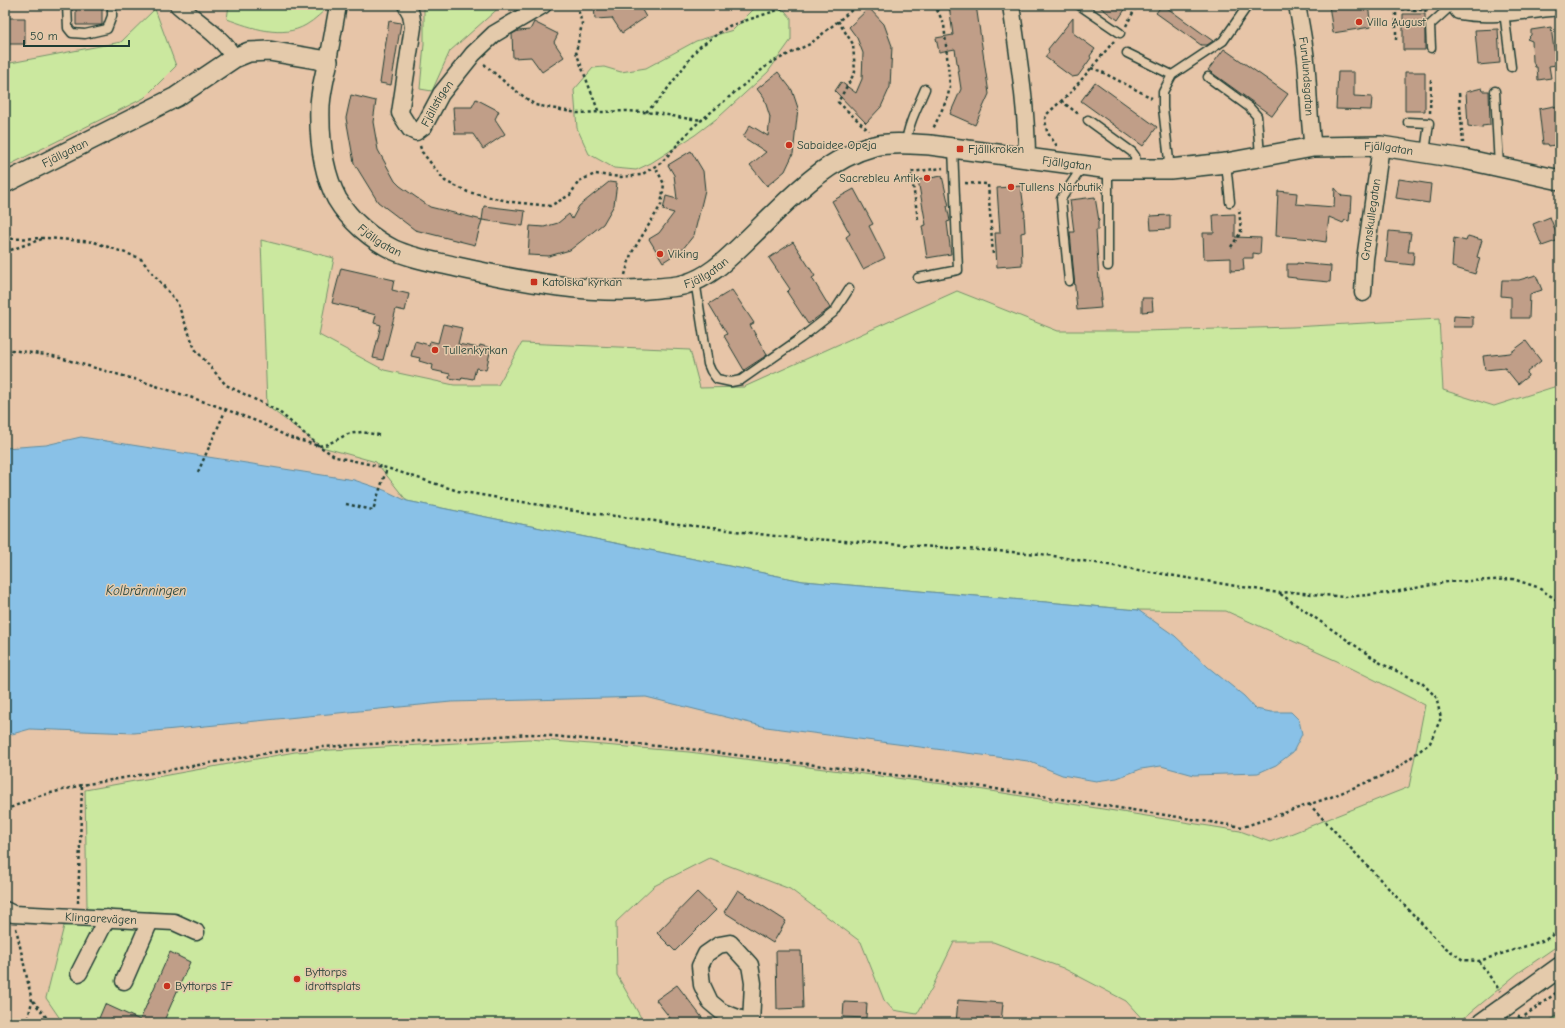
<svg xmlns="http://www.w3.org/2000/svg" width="1565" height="1028" font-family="'Comic Neue',sans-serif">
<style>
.green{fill:#cbe89f;stroke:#75926a}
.water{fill:#89c1e7;stroke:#5f8c9f}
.building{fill:#c09e88;stroke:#1f3d34}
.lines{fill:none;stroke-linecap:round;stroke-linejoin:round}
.service-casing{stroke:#1f3d34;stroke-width:11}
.minor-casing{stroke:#1f3d34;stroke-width:19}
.tertiary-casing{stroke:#1f3d34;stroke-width:22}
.path{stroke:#1f3d34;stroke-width:2.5;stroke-dasharray:3 3;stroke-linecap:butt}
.service{stroke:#e4caab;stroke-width:8}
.minor{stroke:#e4caab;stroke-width:16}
.tertiary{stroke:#e4caab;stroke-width:19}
.poi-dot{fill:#c8321e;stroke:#e4caab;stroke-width:1.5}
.labels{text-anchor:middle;stroke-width:3;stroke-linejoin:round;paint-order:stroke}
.poi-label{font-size:12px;fill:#1f3d34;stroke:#e4caab;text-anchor:start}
.street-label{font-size:12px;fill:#1f3d34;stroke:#e4caab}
.water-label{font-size:13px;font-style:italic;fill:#24443d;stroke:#e4caab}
</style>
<rect width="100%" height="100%" fill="#e7c5a8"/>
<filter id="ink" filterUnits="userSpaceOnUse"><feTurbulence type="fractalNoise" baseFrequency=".025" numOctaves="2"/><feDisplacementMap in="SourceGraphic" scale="8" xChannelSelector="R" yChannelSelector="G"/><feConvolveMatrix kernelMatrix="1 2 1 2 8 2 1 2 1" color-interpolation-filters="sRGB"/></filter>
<g filter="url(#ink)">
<!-- green -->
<path class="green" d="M 229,5 L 331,5 C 323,11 315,20 306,25 C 282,39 252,28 227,19 Z
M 422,5 L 502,5 L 450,51 L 432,91 L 420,89 L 424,44 L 424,8 Z
M 758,5 L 780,5 L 791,18 L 791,40 L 768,72 L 720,116 L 695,135 L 651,163 L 636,170 L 614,168 L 589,154 L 577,128 L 574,90 L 593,68 L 604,67 L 621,72 L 646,68 L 696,41 L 733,30 Z
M 155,9 L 176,66 L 144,98 L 5,167 L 5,64 L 121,42 Z
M 261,240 L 334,258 L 319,335 L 384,370 L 454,385 L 498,385 L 522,343 L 690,350 L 700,388 L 744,387 L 957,291 L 1058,331 L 1144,331 L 1293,327 L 1439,319 L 1443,390 L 1494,406 L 1560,385 L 1560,944 L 1518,973 L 1458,1023 L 1146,1023 L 1126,1001 L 1063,968 L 993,942 L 954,942 L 932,988 L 917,1014 L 893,1010 L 884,1000 L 861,942 L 790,889 L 709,858 L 654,886 L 616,922 L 617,975 L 644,1023 L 63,1023 L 46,998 L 64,926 L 79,925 L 87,906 L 85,790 L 295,752 L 529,739 L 689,752 L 959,786 L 1240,831 L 1270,842 L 1409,787 L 1425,705 L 1337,661 L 1226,611 L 1138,610 L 803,581 L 407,501 L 376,462 L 322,447 L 267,406 Z
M 1560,1013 L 1560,1023 L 1547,1023 Z"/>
<!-- water -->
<path class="water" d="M 81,437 L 354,480 L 384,490 L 407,501 L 803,581 L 1138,610 L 1175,636 L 1208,667 L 1244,696 L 1256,709 L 1271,712 L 1291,712 L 1299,720 L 1302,734 L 1293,752 L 1276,765 L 1258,773 L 1194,775 L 1161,766 L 1141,769 L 1117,778 L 1096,781 L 1062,775 L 1028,761 L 766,727 L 646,697 L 451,702 L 134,733 L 30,729 L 5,736 L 5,448 L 46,445 Z"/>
<!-- building -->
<path class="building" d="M 76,5 L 102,5 L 102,25 L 76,25 Z
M 594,5 L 639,5 L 646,17 L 622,33 L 612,18 L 595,19 Z
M 949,5 L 976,5 L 989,94 L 975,125 L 950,114 L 961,89 L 955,49 L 939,52 L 936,38 L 953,35 Z
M 1097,5 L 1128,5 L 1118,20 Z
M 1162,5 L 1163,5 L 1213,41 L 1207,45 L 1201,45 L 1156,13 Z
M 1329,5 L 1368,5 L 1371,27 L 1333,33 Z
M 869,8 L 884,24 L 892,46 L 890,87 L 881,107 L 866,123 L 835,91 L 841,82 L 856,93 L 862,79 L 863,53 L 857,38 L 849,27 Z
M 1403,14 L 1425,14 L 1425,50 L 1403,50 Z
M 5,18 L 25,18 L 25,44 L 5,44 Z
M 1073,18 L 1073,33 L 1095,49 L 1090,56 L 1091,58 L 1078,76 L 1072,77 L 1045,57 L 1049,52 L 1048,49 Z
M 389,21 L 401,23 L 391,85 L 380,83 Z
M 534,22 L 558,34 L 554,42 L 564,57 L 542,72 L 531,57 L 513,58 L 512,34 L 518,31 L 530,30 Z
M 1551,27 L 1556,65 L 1549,66 L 1551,78 L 1538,80 L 1537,67 L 1535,67 L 1533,61 L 1532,41 L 1527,39 L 1531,35 L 1531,30 Z
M 1498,29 L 1500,63 L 1478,65 L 1475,30 Z
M 1224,49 L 1288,94 L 1272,116 L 1208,70 Z
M 778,72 L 792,90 L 798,108 L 793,154 L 785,171 L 767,186 L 750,165 L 766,152 L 743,137 L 750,125 L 768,136 L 770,117 L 764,98 L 757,89 Z
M 1338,72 L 1354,72 L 1354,96 L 1372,97 L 1371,110 L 1336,109 Z
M 1405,72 L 1425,72 L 1425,111 L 1405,111 Z
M 1095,82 L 1157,127 L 1143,146 L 1081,101 Z
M 1482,88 L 1483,91 L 1489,91 L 1490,125 L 1482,126 L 1482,128 L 1468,126 L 1466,92 Z
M 351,95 L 376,101 L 373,122 L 378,150 L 395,181 L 400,186 L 430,207 L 482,220 L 484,206 L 525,211 L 523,226 L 482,220 L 475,245 L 415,230 L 378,202 L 354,163 L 346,118 Z
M 476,99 L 499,111 L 495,119 L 505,134 L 483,149 L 473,134 L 455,134 L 453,107 L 472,107 Z
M 1554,106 L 1555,107 L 1560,107 L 1560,144 L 1549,146 L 1548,144 L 1543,144 L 1539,109 Z
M 691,151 L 703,171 L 705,190 L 694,235 L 682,250 L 663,262 L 649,239 L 659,233 L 674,213 L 663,210 L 666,196 L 677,199 L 674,175 L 668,165 Z
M 942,176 L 949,206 L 947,206 L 950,221 L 947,222 L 951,254 L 927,258 L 922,226 L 926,225 L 918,180 Z
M 1399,179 L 1431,184 L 1429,203 L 1396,198 Z
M 609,182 L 617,183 L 614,205 L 603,224 L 570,250 L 549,256 L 528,255 L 530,226 L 544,227 L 558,223 L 569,214 L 572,219 L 579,206 Z
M 1021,186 L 1025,216 L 1024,216 L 1025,232 L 1021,233 L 1022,265 L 997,267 L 995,233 L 1000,233 L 997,188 Z
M 1335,188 L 1342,196 L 1352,197 L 1351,213 L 1350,212 L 1349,221 L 1345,220 L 1343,223 L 1329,217 L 1326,242 L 1313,240 L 1313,239 L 1276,236 L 1278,191 L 1297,193 L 1296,204 L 1334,207 Z
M 854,189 L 873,224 L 869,226 L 885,258 L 863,269 L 846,237 L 850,234 L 832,201 Z
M 1095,197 L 1099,221 L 1098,222 L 1098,230 L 1096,230 L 1099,282 L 1100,282 L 1102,299 L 1100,299 L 1101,308 L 1077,310 L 1070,232 L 1074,232 L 1070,200 Z
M 1235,214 L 1235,237 L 1261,238 L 1260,254 L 1253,253 L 1253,258 L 1243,258 L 1244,270 L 1231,271 L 1231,258 L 1204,259 L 1203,233 L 1214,233 L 1213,215 Z
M 1170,215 L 1170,229 L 1151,230 L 1150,216 Z
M 1550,217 L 1559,240 L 1542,246 L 1533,224 Z
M 1389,231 L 1411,233 L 1408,252 L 1414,252 L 1413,265 L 1386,262 Z
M 1468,236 L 1482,240 L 1477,257 L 1480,258 L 1475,274 L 1452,267 L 1454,238 L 1466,241 Z
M 793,242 L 815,276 L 812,278 L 830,308 L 808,324 L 787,292 L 790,289 L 769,258 Z
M 1297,263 L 1331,266 L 1330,282 L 1296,279 L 1296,278 L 1287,277 L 1287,264 L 1297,264 Z
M 341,268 L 394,280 L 392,290 L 409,294 L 405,311 L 396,309 L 383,360 L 373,358 L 381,325 L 374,323 L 376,315 L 357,310 L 358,309 L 332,303 Z
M 1536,275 L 1542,290 L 1530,294 L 1529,318 L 1511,318 L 1511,297 L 1501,296 L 1502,280 L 1519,280 Z
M 732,290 L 754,323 L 750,325 L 767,355 L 744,370 L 724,336 L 727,334 L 709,304 Z
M 1142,298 L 1152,298 L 1153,311 L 1142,312 Z
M 1454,316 L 1473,317 L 1473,327 L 1453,327 Z
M 443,324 L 462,328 L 458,344 L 479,348 L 480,345 L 491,348 L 486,370 L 476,368 L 473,379 L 462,377 L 461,380 L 449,378 L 450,374 L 432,370 L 433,365 L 419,361 L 420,358 L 411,356 L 415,341 L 429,345 L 430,341 L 438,343 Z
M 1526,341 L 1541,361 L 1527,372 L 1528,376 L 1518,384 L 1505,368 L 1485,370 L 1483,356 L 1510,353 Z
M 738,890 L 786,921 L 773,943 L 724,912 Z
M 697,892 L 716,910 L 675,951 L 657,933 Z
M 776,951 L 801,951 L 803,1008 L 777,1009 Z
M 170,952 L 190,962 L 163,1023 L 97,1023 L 105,1004 L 140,1020 Z
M 677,985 L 697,1011 L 706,1023 L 674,1023 L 656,1000 Z
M 958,1000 L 1003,1003 L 1001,1023 L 956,1023 Z
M 844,1002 L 867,1003 L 866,1018 L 843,1017 Z"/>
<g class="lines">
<!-- service casing -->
<g class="service-casing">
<path id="service" d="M 67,5 L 68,28 L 72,33 L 85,34 L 107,29 L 112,16 L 112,5
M 1079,5 L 1120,33
M 1504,12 L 1511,67
M 1431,48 L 1430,25 L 1452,5
M 1127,53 L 1172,75
M 1208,77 L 1249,107 L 1257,116 L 1260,156
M 1495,91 L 1499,167
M 1088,120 L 1132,152 L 1135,156 L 1136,169
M 1408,122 L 1429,123 L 1425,153
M 906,143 C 908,124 918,106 925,89
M 1226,163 L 1230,202
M 1170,169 L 1163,108 L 1163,92 L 1172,75 L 1223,41 L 1248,5
M 1108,266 L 1108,169
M 918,278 L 958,270 L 953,148
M 695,280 L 708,364 L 711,371 L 717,379 L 731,382 L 741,380 L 801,338 L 834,312 L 849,289
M 1069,281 L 1061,199 L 1083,166"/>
</g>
<!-- minor casing -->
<g class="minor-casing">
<g id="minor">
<path d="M 178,5 C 197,22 221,35 234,58"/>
<path id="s1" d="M 406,5 L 411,14 L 413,27 L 400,113 L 410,129 L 416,132 L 424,126 L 441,94 L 473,54 L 494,34 L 543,5"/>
<path d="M 1011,5 C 1018,56 1027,107 1027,159"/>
<path id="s2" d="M 1297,5 C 1301,27 1306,50 1307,73 C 1309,98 1309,122 1313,147"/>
<path d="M 1455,5 L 1459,11 C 1491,17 1527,10 1560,7"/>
<path d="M 328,61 L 338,5"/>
<path id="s3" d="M 1363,293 L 1365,259 L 1381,146"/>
<path id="s4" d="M 5,910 L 13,914 L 174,922 L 196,932"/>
<path d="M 79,973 L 107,918"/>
<path d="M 124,981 L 150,921"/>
<path d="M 751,1023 L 722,1012 L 710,1002 L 702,985 L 700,966 L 706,954 L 719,945 L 730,943 L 750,965 L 753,983 L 751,1023"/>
</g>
</g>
<!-- tertiary casing -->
<g class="tertiary-casing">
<g id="tertiary">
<path id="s5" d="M 5,183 L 176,97 L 234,58 L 249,52 L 269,51 L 328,61 C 325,75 321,90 320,105 C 319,137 322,171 337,199 C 350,221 372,239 394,250 C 414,259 436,262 457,267 C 521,281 593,296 658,288 C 667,287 678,287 686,284 C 710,277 727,259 745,242 C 783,206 821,160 874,146 C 892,142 911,144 930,145 L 1110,169 L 1170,169 L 1226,163 L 1313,147 L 1381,146 L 1464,159 L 1560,180"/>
<path d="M 1482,1023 L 1560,967"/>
</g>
</g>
<!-- path -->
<path class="path" d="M 577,5 L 582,24 L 576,52 L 599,113
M 933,5 L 937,10 L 944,24 L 950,87 L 947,99 L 933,129
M 838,21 L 853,44 L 855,72 L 838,102 L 869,131
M 1126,26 L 1137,5
M 1396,40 L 1396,9 L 1425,10 L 1427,15
M 484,64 L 507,84 L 535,105 L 577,113 L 627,111 L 657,113 L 683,118 L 703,120
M 1091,68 L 1100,71 L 1152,98
M 1459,93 L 1463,143
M 1061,101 L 1080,115
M 646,112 L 659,100 L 698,48 L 729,26 L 781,9 L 799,5
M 1430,113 L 1431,79
M 420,146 L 422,152 L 445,181 L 468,192 L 512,202 L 550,206 L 570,195 L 579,181 L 595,174 L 621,177 L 641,175 L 662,162 L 692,128 L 770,63 L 810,44 L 858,5
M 1057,146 L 1047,132 L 1045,119 L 1047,114 L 1071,92 L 1114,41
M 965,183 L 988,184 L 993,255
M 918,219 L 911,172 L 943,168
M 5,239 L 46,238 L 94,242 L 140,258 L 177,302 L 195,349 L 226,385 L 278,411 L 319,446 L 336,457 L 387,468 L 458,491 L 575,511 L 783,537 L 1041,554 L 1279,593 L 1291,592 L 1345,597 L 1389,593 L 1447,582 L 1513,579 L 1537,587 L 1560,602
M 1231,247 L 1241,232 L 1239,208
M 5,252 L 42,239
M 625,275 L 631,254 L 661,205 L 664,184 L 655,166
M 5,349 L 53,356 L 141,381 L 217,406 L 261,423 L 288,437 L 319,446 L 328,444 L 348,434 L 362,432 L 379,435
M 198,472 L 226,409
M 346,504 L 373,510 L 387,468
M 1309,804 L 1442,945 L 1463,960 L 1479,961 L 1545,940 L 1560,930
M 5,810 L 39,796 L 82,785 L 291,749 L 531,734 L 689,749 L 957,783 L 1243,827 L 1331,797 L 1392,772 L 1430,743 L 1441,718 L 1436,697 L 1422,683 L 1382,664 L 1279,593
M 78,903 L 82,785
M 16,928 L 32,1001 L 27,1023
M 1479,961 L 1500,991
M 33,1001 L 51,1023
M 1518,1016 L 1524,1023
M 1515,1023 L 1560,990"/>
<!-- service -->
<use href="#service" class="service"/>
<!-- minor -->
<use href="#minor" class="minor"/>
<!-- tertiary -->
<use href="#tertiary" class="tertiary"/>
</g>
</g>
<!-- markers -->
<g class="poi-dot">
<circle cx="1359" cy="22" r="4"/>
<circle cx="789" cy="145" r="4"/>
<rect x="956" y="145" width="8" height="8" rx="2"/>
<circle cx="927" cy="178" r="4"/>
<circle cx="1011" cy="187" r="4"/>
<circle cx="660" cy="254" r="4"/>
<rect x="530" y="278" width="8" height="8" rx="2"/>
<circle cx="435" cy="350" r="4"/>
<circle cx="297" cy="979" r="4"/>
<circle cx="167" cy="986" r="4"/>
</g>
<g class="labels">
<!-- poi labels -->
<g class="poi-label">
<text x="1367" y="26">Villa August</text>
<text x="797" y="149">Sabaidee Opeja</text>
<text x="968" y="153">Fjällkroken</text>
<text x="919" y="182" text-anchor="end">Sacrebleu Antik</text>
<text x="1019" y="191">Tullens Närbutik</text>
<text x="668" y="258">Viking</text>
<text x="542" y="286">Katolska kyrkan</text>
<text x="443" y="354">Tullenkyrkan</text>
<text x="305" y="976">Byttorps<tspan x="305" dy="14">idrottsplats</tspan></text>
<text x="175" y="990">Byttorps IF</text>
</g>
<!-- street labels -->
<g class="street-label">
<text dy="4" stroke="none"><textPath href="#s2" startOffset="72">Furulundsgatan</textPath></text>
<text dy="4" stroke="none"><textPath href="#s1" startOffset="172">Fjällstigen</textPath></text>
<text dy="4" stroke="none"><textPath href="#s5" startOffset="1627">Fjällgatan</textPath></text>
<text dy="4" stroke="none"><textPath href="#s5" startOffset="67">Fjällgatan</textPath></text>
<text dy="4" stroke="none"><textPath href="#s5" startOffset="1303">Fjällgatan</textPath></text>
<text dy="4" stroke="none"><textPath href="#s3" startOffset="74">Granskullegatan</textPath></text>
<text dy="4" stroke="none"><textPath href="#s5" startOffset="559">Fjällgatan</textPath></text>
<text dy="4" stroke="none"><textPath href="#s5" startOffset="896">Fjällgatan</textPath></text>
<text dy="4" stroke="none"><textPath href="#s4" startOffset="97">Klingarevägen</textPath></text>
</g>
<!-- water labels -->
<g class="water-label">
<text x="146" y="595">Kolbränningen</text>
</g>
</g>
<!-- margin -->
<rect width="1565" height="1028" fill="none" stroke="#e4caab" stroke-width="20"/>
<rect x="10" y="10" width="1545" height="1008" fill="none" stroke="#1f3d34" stroke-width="1.5" filter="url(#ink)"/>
<!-- scale -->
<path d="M24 40v6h105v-6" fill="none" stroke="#1f3d34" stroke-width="2"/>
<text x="30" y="40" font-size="12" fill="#1f3d34" stroke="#e4caab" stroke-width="3" paint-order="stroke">50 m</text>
</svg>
